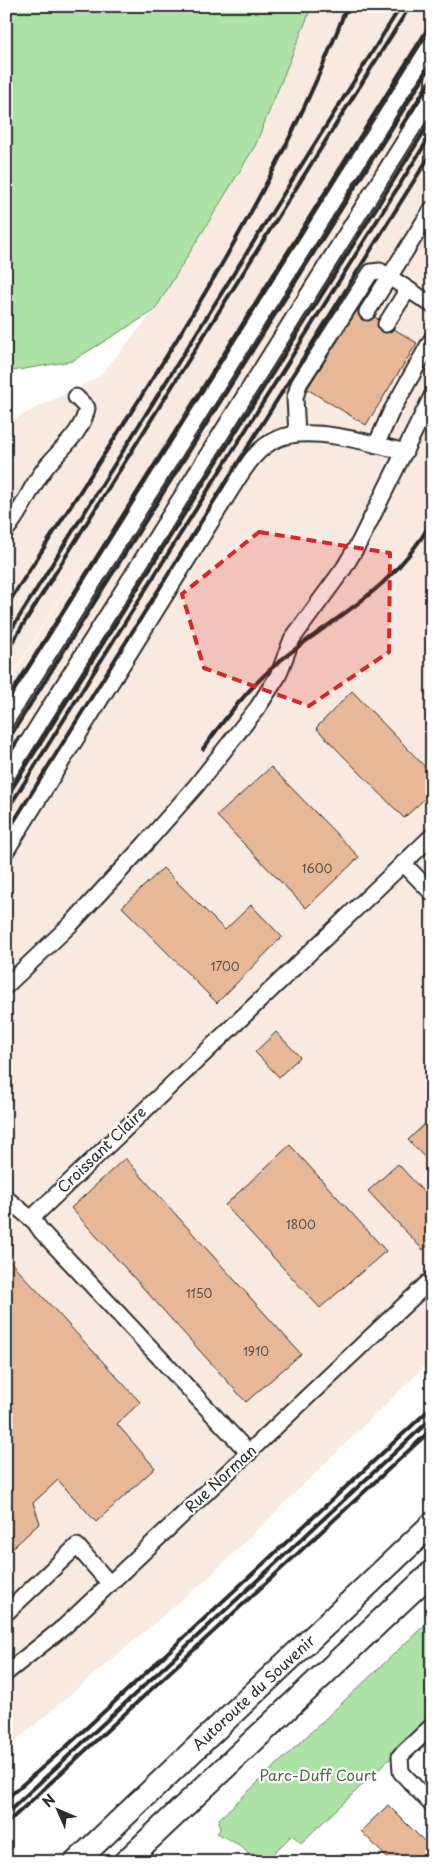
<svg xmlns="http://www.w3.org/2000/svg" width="438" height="1868" font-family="'Playpen Sans',sans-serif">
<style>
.built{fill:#f8eae0}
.green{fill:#ace2a5;stroke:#6c8668}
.building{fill:#e7b898;stroke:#2b2b2b}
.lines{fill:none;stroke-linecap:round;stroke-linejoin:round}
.minor-casing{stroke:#2b2b2b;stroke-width:19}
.highway-casing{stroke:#2b2b2b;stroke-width:26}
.minor{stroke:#fff;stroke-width:15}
.highway{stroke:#fff;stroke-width:22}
.rail{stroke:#2b2b2b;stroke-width:4}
.marked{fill:#d62828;fill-opacity:0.2;stroke:#d62828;stroke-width:4;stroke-dasharray:10 6;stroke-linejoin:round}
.labels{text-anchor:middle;stroke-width:4.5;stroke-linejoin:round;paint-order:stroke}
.number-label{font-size:12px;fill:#5a4e46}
.street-label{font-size:15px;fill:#2b2b2b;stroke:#fff}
.park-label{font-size:15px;fill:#526250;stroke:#fff}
</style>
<rect width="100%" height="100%" fill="#fff"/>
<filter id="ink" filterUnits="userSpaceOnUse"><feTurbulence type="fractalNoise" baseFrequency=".02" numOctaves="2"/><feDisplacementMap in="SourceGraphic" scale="10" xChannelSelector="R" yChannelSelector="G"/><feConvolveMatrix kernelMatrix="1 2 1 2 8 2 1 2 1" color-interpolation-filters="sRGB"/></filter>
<g filter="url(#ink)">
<!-- built -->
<path class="built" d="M 312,6 L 432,6 L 432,1359 L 210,1576 L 6,1749 L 6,687 L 96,539 L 6,685 L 6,423 L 99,377 L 154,311 L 255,146 Z"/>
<!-- green -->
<path class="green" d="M 6,6 L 312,6 L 255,146 L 154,311 L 72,361 L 6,372 Z
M 432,1618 L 432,1719 L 301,1843 L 292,1835 L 265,1862 L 256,1862 L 241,1846 L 217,1833 L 220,1830 L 219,1819 Z"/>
<!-- building -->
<path class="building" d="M 358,309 L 359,316 L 362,320 L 371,320 L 375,317 L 378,319 L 378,328 L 381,332 L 390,332 L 394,329 L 417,343 L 366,425 L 307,389 Z
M 352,691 L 432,774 L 432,792 L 404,818 L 316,728 Z
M 271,767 L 359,857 L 306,908 L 217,816 Z
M 163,868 L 225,930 L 251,905 L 282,937 L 217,1003 L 122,907 Z
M 276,1032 L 300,1057 L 279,1077 L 255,1052 Z
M 432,1117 L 432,1165 L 408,1140 Z
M 290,1145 L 386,1251 L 320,1308 L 225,1205 Z
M 125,1158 L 301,1354 L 246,1402 L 71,1208 Z
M 398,1164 L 432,1201 L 432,1242 L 423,1250 L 368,1191 Z
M 6,1257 L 140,1402 L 117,1424 L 155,1468 L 96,1522 L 58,1480 L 33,1503 L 40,1523 L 6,1554 Z
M 388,1805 L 432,1849 L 432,1862 L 391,1862 L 361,1831 Z"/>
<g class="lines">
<!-- minor casing -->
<g class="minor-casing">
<path id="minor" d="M 367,312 L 432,209
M 386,324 L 408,289
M 297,434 L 295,398 L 299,384 L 371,272 L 380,271 L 432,305
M 376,445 L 391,412 L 432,339
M 6,530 C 21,513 29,490 43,471 C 58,450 82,435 87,408 L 76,397
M 6,721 L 432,43
M 6,777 L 432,97
M 6,851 L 235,483 C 246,466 258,447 277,439 C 309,425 371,443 405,452
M 403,863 L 432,893
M 6,986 L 72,923 L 145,844 L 196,786 L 258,707 L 278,676 L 292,639 L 344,568 L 360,541 L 432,396
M 6,1198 L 35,1222
M 249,1453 L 41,1231 L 35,1222 L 35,1215 L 432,836
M 6,1613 L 77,1546 L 110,1584
M 6,1673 L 65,1626 L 432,1279
M 432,1726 L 400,1756 L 401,1772 L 432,1805"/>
</g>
<!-- highway casing -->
<g class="highway-casing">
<path id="highway" d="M 76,1862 L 432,1524
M 125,1862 L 432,1572"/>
</g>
<!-- minor -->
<use href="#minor" class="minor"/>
<!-- highway -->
<use href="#highway" class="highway"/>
<!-- rail -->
<path class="rail" d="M 401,127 L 432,78
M 6,607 C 129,412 265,223 347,6
M 6,638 L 401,6
M 6,652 L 410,6
M 6,702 L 432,22
M 6,743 L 432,64
M 203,749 C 226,716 250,686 281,660 C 340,613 392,591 432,521
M 6,757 L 19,737
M 6,798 L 432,119
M 6,812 L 432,133
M 6,834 L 432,152
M 6,1799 L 67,1746 L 432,1407
M 6,1814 L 432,1418
M 6,1824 L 432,1429"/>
</g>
</g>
<!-- marked area -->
<path class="marked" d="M 259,532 L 390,553 L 389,652 L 309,706 L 204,668 L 182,594 Z"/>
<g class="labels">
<!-- number labels -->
<g class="number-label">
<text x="317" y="873">1600</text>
<text x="225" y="971">1700</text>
<text x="301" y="1229">1800</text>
<text x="199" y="1298">1150</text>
<text x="256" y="1356">1910</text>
</g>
<!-- street labels -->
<g class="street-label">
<text transform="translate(102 1150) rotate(-44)" y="5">Croissant Claire</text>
<text transform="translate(221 1479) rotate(-43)" y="5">Rue Norman</text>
<text transform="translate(254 1693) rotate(-43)" y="5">Autoroute du Souvenir</text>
</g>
<!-- park labels -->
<g class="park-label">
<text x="318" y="1781">Parc-Duff Court</text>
</g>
</g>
<!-- margin -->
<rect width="438" height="1868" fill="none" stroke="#fff" stroke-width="25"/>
<rect x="12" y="12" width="413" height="1843" fill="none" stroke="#2b2b2b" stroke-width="2" filter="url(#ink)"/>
<!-- north arrow -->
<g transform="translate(58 1810) rotate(315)" stroke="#ffffff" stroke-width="4" paint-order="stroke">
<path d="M0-4L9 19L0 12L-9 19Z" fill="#2b2b2b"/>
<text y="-8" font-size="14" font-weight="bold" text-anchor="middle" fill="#2b2b2b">N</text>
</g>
</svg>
